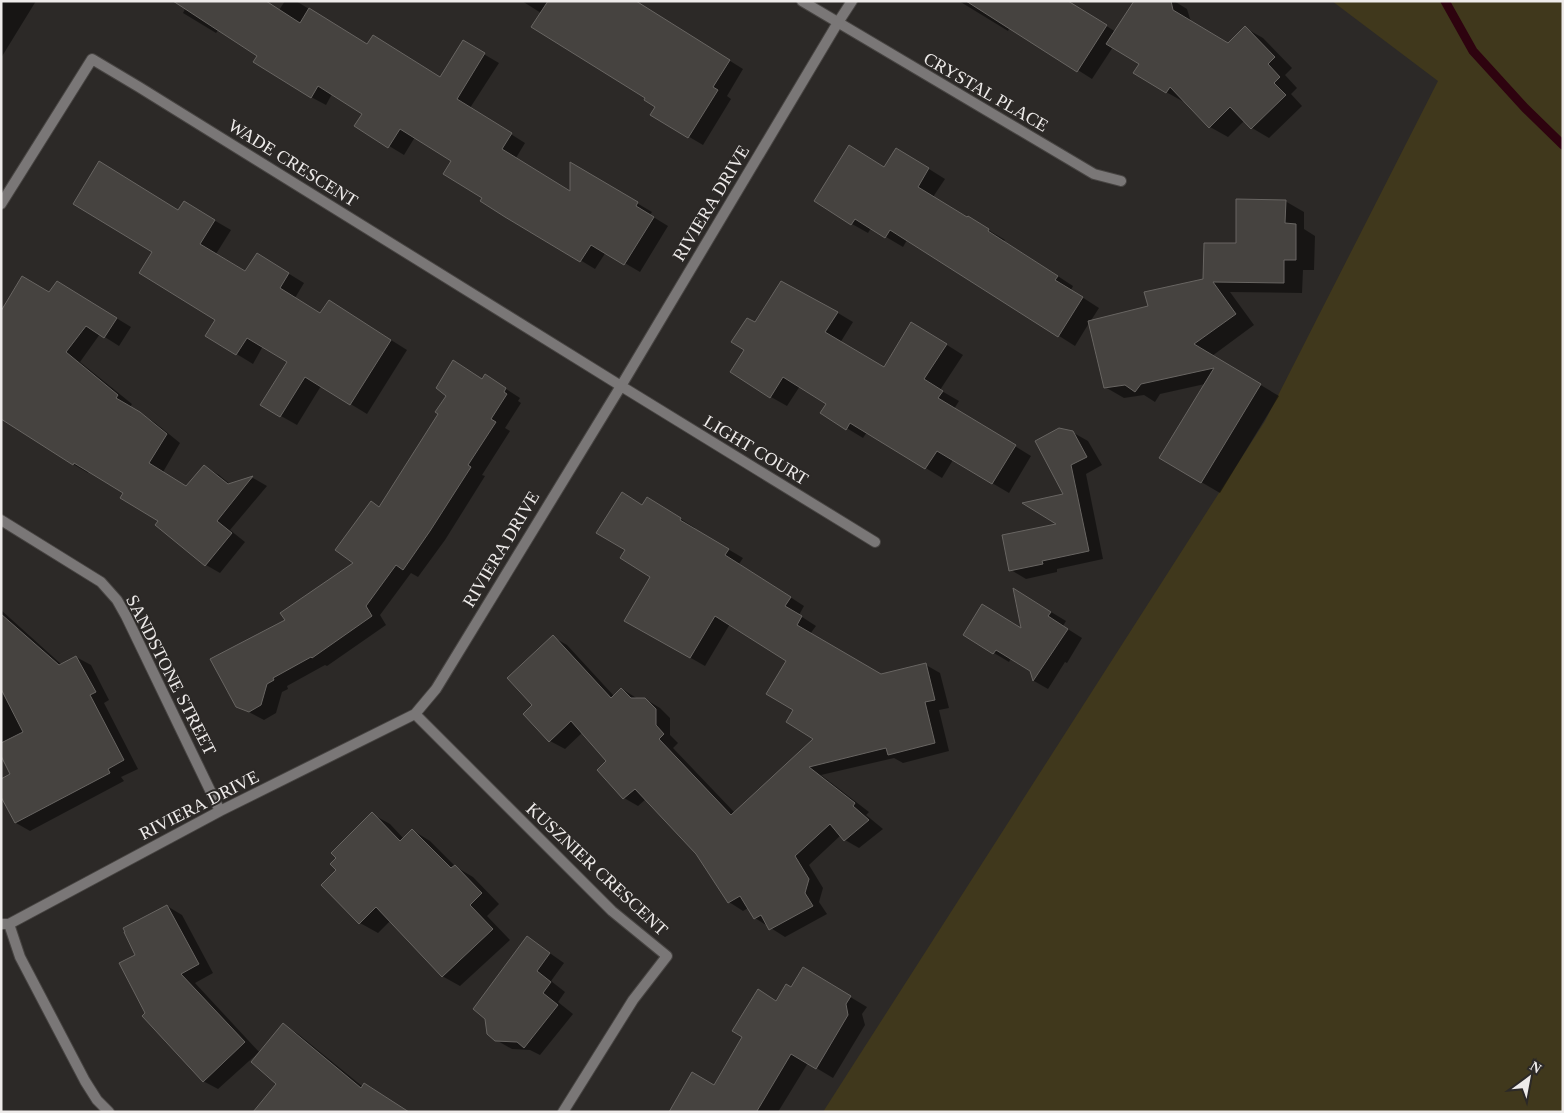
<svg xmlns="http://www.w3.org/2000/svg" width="1564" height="1113" font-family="Georgia,serif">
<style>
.green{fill:#40381c}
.shadow{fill:#0007}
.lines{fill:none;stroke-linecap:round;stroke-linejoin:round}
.stream{stroke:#2e030f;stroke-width:9}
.building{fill:#464340;stroke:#686562}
.minor-casing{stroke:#474442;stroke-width:12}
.minor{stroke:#7a7777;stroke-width:10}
.labels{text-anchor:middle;stroke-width:4;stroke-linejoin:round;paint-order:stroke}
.street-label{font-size:18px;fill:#eeebea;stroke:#2c2927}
</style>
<rect width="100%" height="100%" fill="#2c2927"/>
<!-- green -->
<path class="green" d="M 1332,1 L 1563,1 L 1563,1112 L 823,1112 L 1265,421 L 1438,81 Z"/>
<!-- shadow -->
<path class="shadow" d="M 1,1 L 36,1 L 1,58 Z
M 285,1 L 296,1 L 368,45 L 441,78 L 463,42 L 499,63 L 470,108 L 525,143 L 516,158 L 571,193 L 571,164 L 652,212 L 650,215 L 668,226 L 640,272 L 606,252 L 595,269 L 506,215 L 483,198 L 453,161 L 415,137 L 404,155 L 356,126 L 363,113 L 332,94 L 326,105 L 311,97 L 259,55 L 219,29 L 216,33 L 183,13 L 186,7 L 279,10 Z
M 522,1 L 634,1 L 743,69 L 727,96 L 731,99 L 703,145 L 652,115 L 657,107 L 647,98 L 541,13 Z
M 959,1 L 1067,1 L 1116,32 L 1161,1 L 1174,1 L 1187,9 L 1191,22 L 1228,44 L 1245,28 L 1263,38 L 1292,68 L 1285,75 L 1297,88 L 1291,94 L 1302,106 L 1269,138 L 1252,128 L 1244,121 L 1228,137 L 1210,127 L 1185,101 L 1184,102 L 1166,92 L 1141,64 L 1113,47 L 1092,79 L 1010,27 L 1008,31 Z
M 913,159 L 945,179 L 933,197 L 1005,240 L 1004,241 L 1073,286 L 1071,290 L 1099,308 L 1090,322 L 1150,307 L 1204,280 L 1237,245 L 1285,201 L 1304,212 L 1304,229 L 1315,236 L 1314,270 L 1303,270 L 1302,293 L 1230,292 L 1254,325 L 1212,356 L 1279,396 L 1220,493 L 1160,458 L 1205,384 L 1160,394 L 1155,402 L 1144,395 L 1124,398 L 1105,387 L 1089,323 L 1075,346 L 907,240 L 903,247 L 871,228 L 868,233 L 852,224 L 885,168 Z
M 179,211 L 200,212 L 231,230 L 216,254 L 246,272 L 273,264 L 304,283 L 295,298 L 321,314 L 345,311 L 407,350 L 367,414 L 321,386 L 297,425 L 281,416 L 288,362 L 263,346 L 253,364 L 207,336 L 217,319 Z
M 72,291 L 131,327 L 119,346 L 100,334 L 80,362 L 132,404 L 130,407 L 154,422 L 180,443 L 163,472 L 187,488 L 204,466 L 219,475 L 231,485 L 253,478 L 267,486 L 230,530 L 245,542 L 220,573 L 206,565 L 160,521 L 125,493 L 89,470 L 88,473 L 73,464 L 1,419 L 1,336 L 50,294 Z
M 838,313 L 853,322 L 840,343 L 884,369 L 928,333 L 963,355 L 940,390 L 959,401 L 954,409 L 1031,456 L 1009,493 L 953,460 L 942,478 L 867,432 L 863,438 L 822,413 L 828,404 L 800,386 L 787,406 L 771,397 L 746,350 L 755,324 L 822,338 Z
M 483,380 L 500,385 L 520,398 L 518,401 L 521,403 L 505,428 L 510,431 L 482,475 L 485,476 L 445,540 L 418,577 L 411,573 L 380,615 L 386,625 L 327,666 L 325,665 L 287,686 L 288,689 L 282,692 L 276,713 L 264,720 L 237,706 L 287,620 L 355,563 L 381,508 Z
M 1072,432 L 1088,441 L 1102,465 L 1086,474 L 1103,559 L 1057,569 L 1057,572 L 1026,579 L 1011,570 L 1059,524 Z
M 643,506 L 662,507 L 695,528 L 694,529 L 743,558 L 739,564 L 804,606 L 799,615 L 816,626 L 810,634 L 881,676 L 926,665 L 940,673 L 949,708 L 939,710 L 949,751 L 903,763 L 894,758 L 821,775 L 869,812 L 866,815 L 883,829 L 859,848 L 845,840 L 841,835 L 809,865 L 823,888 L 819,902 L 827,914 L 785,937 L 755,918 L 748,908 L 743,911 L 729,902 L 697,853 L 646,799 L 638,806 L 624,798 L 608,761 L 583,732 L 565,749 L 550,741 L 534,705 L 553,637 L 567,645 L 614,696 L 622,689 L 638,699 L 645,699 L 660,708 L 670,718 L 670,735 L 678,743 L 673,748 L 735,813 L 815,739 L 795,710 L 788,661 L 730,624 L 705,666 L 626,621 L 652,576 Z
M 1028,598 L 1066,621 L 1063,626 L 1082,638 L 1067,663 L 1065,662 L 1048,689 L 1034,681 L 1032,671 L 1011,658 L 1009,662 L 964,635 L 1023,630 Z
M 1,610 L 62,665 L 76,657 L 91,665 L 109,700 L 104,703 L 138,769 L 121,777 L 124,781 L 30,831 L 16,823 L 1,794 L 19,788 L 1,753 Z
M 372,814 L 390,824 L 404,839 L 412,830 L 430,841 L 456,867 L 473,877 L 499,904 L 487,916 L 510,940 L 460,986 L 442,976 L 391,920 L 378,933 L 360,923 L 338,870 Z
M 167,906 L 182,915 L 213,973 L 195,983 L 260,1053 L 283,1025 L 298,1034 L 363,1087 L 380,1094 L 278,1084 L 259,1052 L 218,1089 L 203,1081 L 147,1013 L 137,955 Z
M 528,938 L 564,963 L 551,981 L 565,992 L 558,1002 L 573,1014 L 540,1055 L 530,1050 L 512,1049 L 496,1040 Z
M 820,979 L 867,1007 L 862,1014 L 865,1025 L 833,1078 L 808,1063 L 778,1112 L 670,1112 L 714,1086 L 777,1002 L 792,989 Z"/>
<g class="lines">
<!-- stream -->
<path class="stream" d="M 1445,1 L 1473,51 L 1525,108 L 1563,145"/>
</g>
<!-- building -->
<path class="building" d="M 173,1 L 266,1 L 300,23 L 309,8 L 367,44 L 373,35 L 440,77 L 463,40 L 485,53 L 457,99 L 512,133 L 502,149 L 570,191 L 570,162 L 638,202 L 636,206 L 654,217 L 624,265 L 591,245 L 580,262 L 505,217 L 480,201 L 482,198 L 443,174 L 451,161 L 400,129 L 388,148 L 354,126 L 362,114 L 318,86 L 311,98 L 253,62 L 257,56 Z
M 548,1 L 636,1 L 730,60 L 713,87 L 718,90 L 688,138 L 650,115 L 655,107 L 644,100 L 645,98 L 531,27 Z
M 966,1 L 1068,1 L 1107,25 L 1077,72 Z
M 1134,1 L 1171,1 L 1173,10 L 1228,43 L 1245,26 L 1275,57 L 1268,64 L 1280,77 L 1274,83 L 1286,95 L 1251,129 L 1230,107 L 1209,128 L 1170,87 L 1166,93 L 1133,73 L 1139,64 L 1106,44 Z
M 849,145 L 884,167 L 896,148 L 929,168 L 918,187 L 967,217 L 968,216 L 989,229 L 988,231 L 1058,276 L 1055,280 L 1083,297 L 1058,337 L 890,230 L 885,238 L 855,219 L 851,225 L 814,201 Z
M 99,161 L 178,210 L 184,201 L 215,220 L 200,244 L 245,271 L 257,253 L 289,273 L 280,288 L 320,313 L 329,300 L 391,340 L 350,405 L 305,377 L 280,417 L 260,405 L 287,362 L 247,338 L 236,355 L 205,336 L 215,320 L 139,273 L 152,252 L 73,204 Z
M 1236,199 L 1286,200 L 1285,223 L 1296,224 L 1296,260 L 1284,260 L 1284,283 L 1213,282 L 1236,314 L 1194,344 L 1261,384 L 1201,483 L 1159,458 L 1214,368 L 1141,384 L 1135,392 L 1125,385 L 1104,388 L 1088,321 L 1148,306 L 1144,292 L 1203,279 L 1204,243 L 1236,243 Z
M 22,276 L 49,292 L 57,281 L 117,318 L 104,338 L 86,326 L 66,352 L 118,395 L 116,398 L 140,412 L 167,434 L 149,463 L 186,486 L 204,465 L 228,484 L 253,476 L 217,521 L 232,533 L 205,566 L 155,525 L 158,521 L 120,498 L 123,493 L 74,463 L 73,465 L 1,419 L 1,311 Z
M 781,281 L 838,312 L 825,332 L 884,367 L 911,322 L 947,344 L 924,379 L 943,391 L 938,398 L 1016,445 L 992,484 L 937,451 L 925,469 L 850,423 L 846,430 L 820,413 L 826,404 L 783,377 L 770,398 L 730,372 L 744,350 L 731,342 L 747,318 L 755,322 Z
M 453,360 L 482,379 L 485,374 L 506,388 L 504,392 L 507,394 L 491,419 L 496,422 L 468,465 L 471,467 L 430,531 L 403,570 L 396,565 L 366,606 L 372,616 L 312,658 L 311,657 L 273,678 L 274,680 L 267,684 L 261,705 L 249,712 L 236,707 L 210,659 L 285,620 L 280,613 L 353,563 L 335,550 L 371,501 L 379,507 L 438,414 L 435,412 L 446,396 L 436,388 Z
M 1059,428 L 1073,431 L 1087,457 L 1071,465 L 1089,551 L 1042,561 L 1043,564 L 1009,571 L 1002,535 L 1056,524 L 1022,503 L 1063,494 L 1035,441 Z
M 622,492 L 642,505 L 647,497 L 681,518 L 680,520 L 729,549 L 725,555 L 791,597 L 785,606 L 802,616 L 797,625 L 881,674 L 926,663 L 935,700 L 925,702 L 935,743 L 888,755 L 886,748 L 809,767 L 855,803 L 853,806 L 869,820 L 844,841 L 830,824 L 795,856 L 809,879 L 805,893 L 813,906 L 769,930 L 761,915 L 754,919 L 740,896 L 728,903 L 696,854 L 635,789 L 623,799 L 597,770 L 606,761 L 571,721 L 549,742 L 523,714 L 532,705 L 507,678 L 553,635 L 611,698 L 621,688 L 631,698 L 645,698 L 656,709 L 656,725 L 664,734 L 659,739 L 731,815 L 813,739 L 786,722 L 793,710 L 766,694 L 786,661 L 715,616 L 690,658 L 624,621 L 650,577 L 620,558 L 625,550 L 596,533 Z
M 1013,588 L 1051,612 L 1048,616 L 1068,629 L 1033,681 L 1030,671 L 996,650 L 993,654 L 963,635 L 982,604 L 1021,628 Z
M 1,614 L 59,665 L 76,656 L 96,692 L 90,695 L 124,760 L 108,769 L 110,773 L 15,823 L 1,797 L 1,779 L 10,774 L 1,756 L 1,743 L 23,732 L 1,689 Z
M 372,812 L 400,841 L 412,829 L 451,868 L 455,865 L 482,893 L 470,905 L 493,929 L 442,977 L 376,907 L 359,924 L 321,885 L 336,870 L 330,864 L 336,858 L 331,853 Z
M 167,905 L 199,964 L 181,974 L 245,1042 L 203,1082 L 142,1016 L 145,1013 L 119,963 L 135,955 L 124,932 L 125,932 L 123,928 Z
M 527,936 L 550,953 L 537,971 L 551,982 L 543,993 L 558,1005 L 524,1048 L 517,1042 L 495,1041 L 487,1034 L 485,1019 L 473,1009 Z
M 803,967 L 851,996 L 846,1004 L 848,1015 L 816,1069 L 791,1054 L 757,1111 L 758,1112 L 669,1112 L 692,1072 L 714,1085 L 742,1037 L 732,1031 L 758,989 L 776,1001 L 786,984 L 791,987 Z
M 283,1023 L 361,1088 L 364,1083 L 409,1112 L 253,1112 L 276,1084 L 251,1062 Z"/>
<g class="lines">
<!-- minor casing -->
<g class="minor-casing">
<path id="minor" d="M 802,1 L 1094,174 L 1121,181
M 1,204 L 92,59 L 139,87 L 621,386 L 875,542
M 1,520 L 101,582 L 117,600 L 126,616 L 220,811
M 415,714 L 612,911 L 667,956 L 633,1000 L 563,1112
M 1,924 L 9,924 L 220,811 L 415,714 L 436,689 L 621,386 L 837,24 L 852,1
M 9,924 L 20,957 L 85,1081 L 97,1100 L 109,1112"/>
</g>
<!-- minor -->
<use href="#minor" class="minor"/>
</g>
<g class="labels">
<!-- street labels -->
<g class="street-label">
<text transform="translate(986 92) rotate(30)" y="6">CRYSTAL PLACE</text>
<text transform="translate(293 163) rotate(32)" y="6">WADE CRESCENT</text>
<text transform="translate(711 203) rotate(-59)" y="6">RIVIERA DRIVE</text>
<text transform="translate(756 450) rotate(31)" y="6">LIGHT COURT</text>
<text transform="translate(501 549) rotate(-59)" y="6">RIVIERA DRIVE</text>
<text transform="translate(171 675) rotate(63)" y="6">SANDSTONE STREET</text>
<text transform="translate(199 805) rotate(-27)" y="6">RIVIERA DRIVE</text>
<text transform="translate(597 869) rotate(43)" y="6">KUSZNIER CRESCENT</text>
</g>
</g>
<!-- border -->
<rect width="1564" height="1113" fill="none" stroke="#eeebea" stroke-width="5"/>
<!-- north arrow -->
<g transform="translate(1529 1078) rotate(32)" stroke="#2c2927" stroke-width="4" paint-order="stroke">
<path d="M0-4L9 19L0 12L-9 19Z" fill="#eeebea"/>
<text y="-8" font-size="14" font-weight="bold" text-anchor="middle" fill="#eeebea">N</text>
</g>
</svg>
